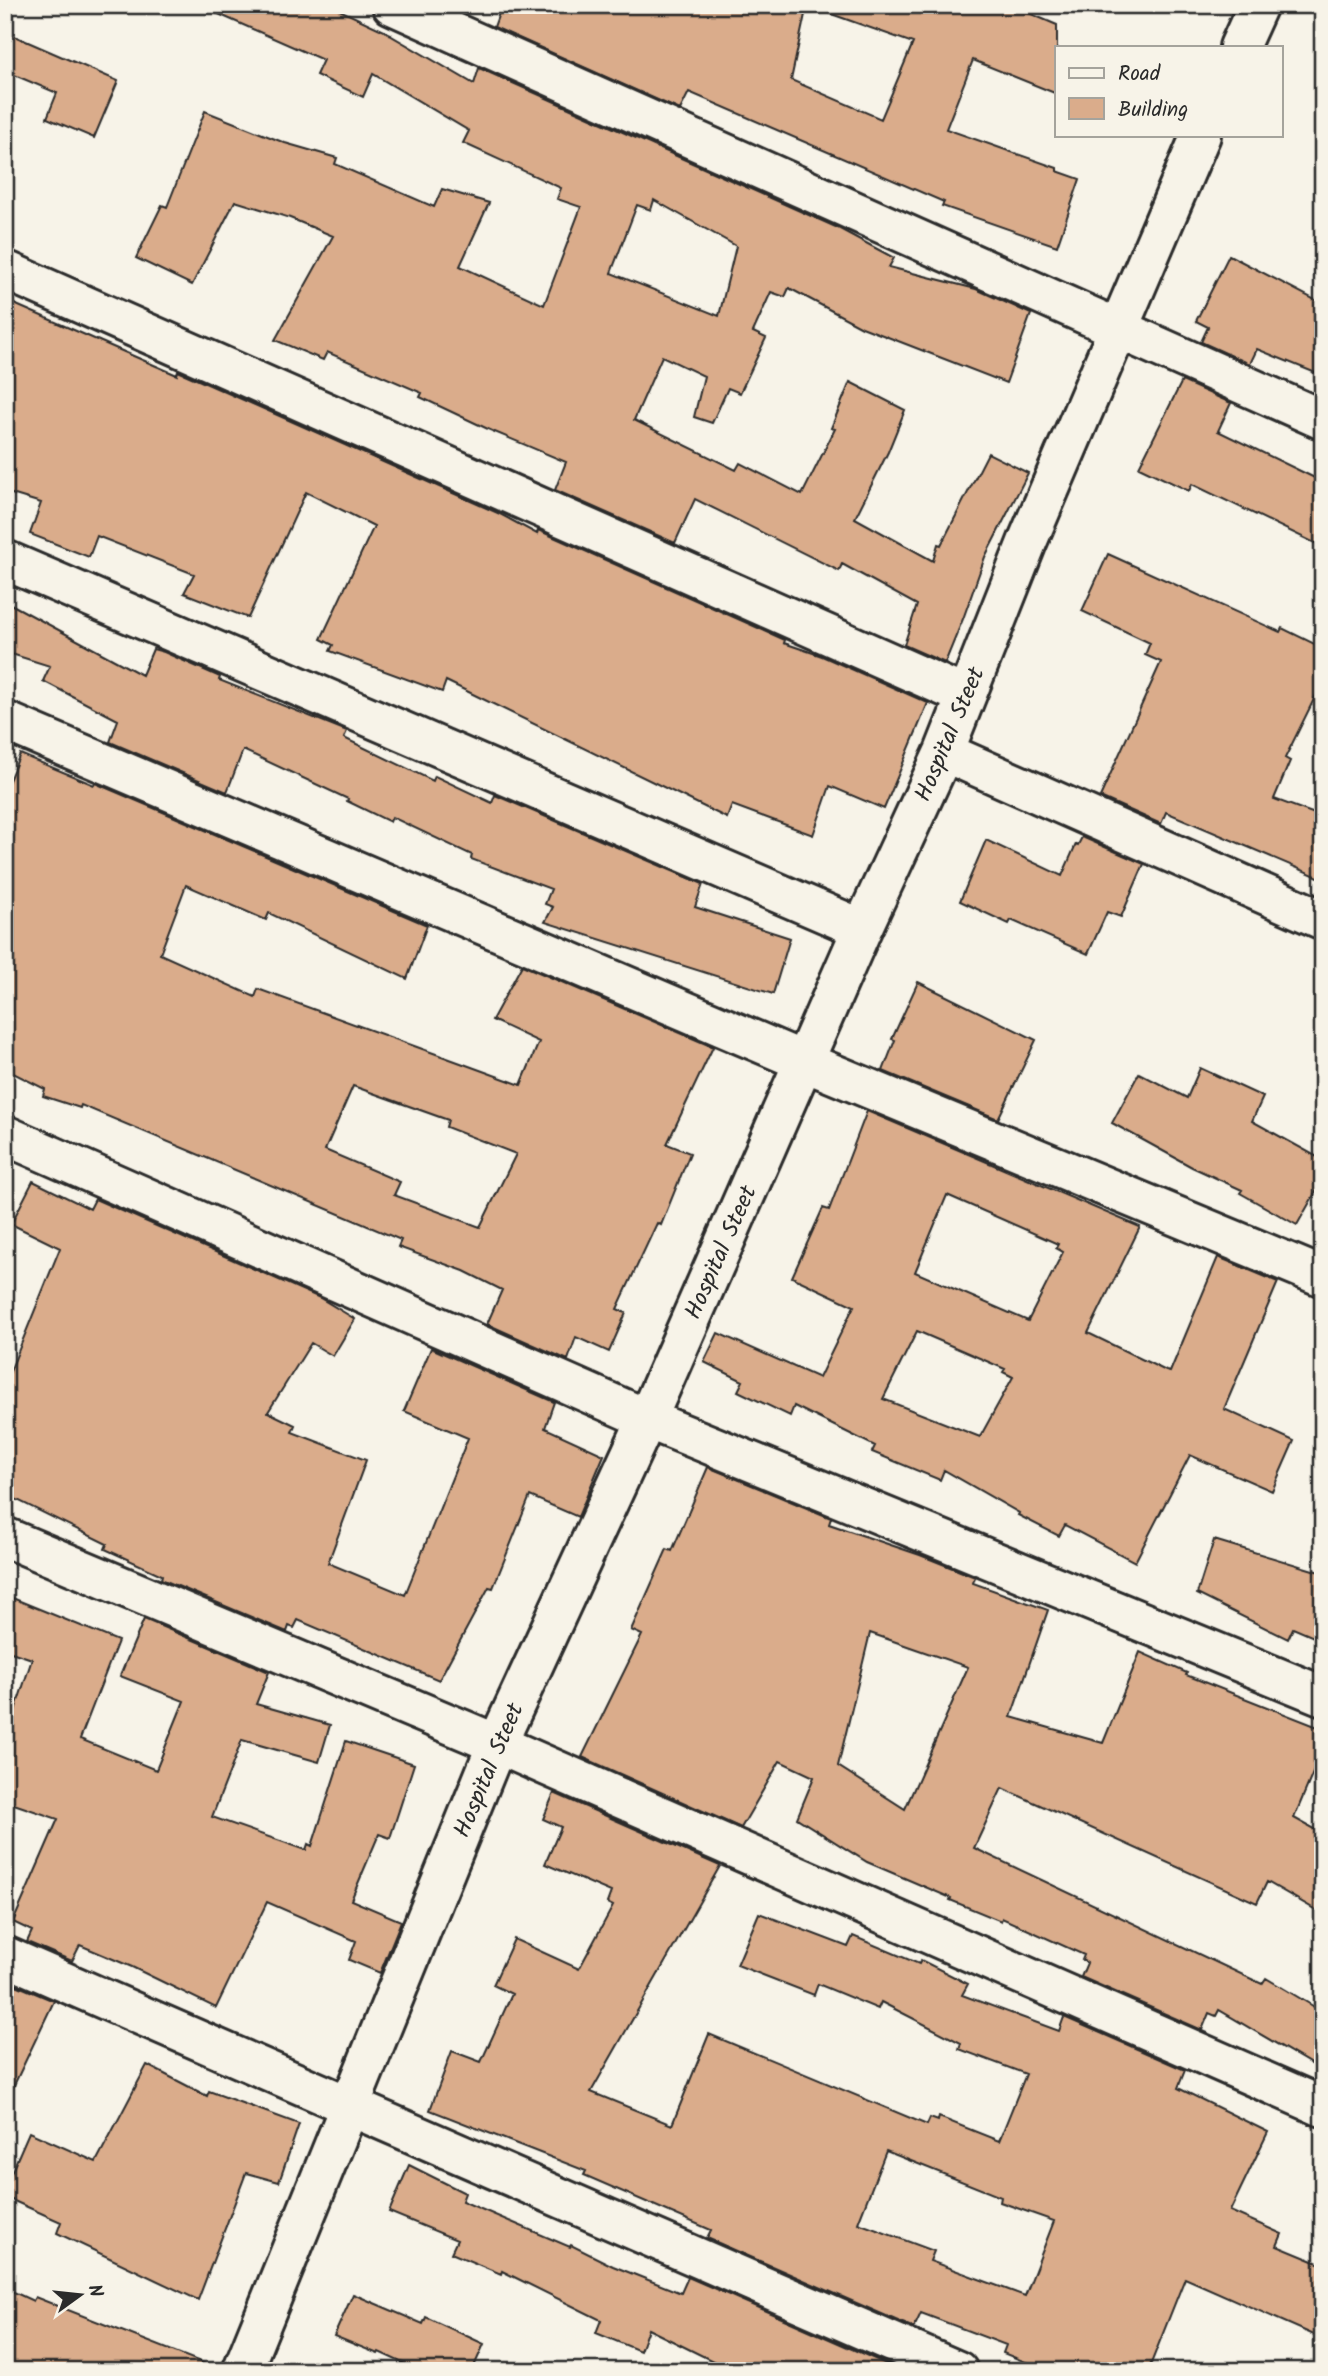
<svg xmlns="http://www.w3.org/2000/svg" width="1328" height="2376" font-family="Kalam,sans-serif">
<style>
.building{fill:#daac8b;stroke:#2b2b2b;stroke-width:2;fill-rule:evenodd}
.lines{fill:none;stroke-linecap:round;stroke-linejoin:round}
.minor-casing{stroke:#2b2b2b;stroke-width:44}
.minor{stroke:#f7f3e8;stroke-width:38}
.labels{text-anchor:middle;stroke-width:5;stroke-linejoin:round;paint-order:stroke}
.street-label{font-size:24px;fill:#2b2b2b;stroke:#f7f3e8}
</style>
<rect width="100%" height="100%" fill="#f7f3e8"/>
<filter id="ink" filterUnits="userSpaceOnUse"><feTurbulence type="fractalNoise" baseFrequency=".0143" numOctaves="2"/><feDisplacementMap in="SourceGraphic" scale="14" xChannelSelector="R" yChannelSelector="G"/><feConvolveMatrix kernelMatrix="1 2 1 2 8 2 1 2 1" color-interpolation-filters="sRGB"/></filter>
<g filter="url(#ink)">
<!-- building -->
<path class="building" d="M 198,5 L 329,5 L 391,34 L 390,35 L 474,84 L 479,68 L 838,228 L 894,258 L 889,267 L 976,289 L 1031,314 L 1006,383 L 862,327 L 789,288 L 785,297 L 771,292 L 753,332 L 766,338 L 740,393 L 728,388 L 712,423 L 694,417 L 704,376 L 662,356 L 634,420 L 736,470 L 740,463 L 802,495 L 835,429 L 831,428 L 850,382 L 905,410 L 888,452 L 855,518 L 933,561 L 938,544 L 941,545 L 988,453 L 1028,473 L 985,557 L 963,619 L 945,663 L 904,645 L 917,605 L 842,564 L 839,571 L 695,499 L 675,543 L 555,490 L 566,462 L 490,430 L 420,397 L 422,393 L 327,352 L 323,360 L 275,340 L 333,236 L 290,218 L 235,201 L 192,285 L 136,258 L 162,205 L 167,207 L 205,111 L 285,143 L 337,158 L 335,164 L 434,207 L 442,189 L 489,203 L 460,266 L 544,305 L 581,207 L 557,199 L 561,188 L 463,143 L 469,131 L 373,74 L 363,97 L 316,75 L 323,60 ZM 654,200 L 736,246 L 719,316 L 611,273 L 637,205 L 651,210 Z
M 502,5 L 807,5 L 791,80 L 881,119 L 913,43 L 823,11 L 824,5 L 1010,5 L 1057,25 L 1057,94 L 973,60 L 946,129 L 1057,168 L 1057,171 L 1080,179 L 1057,246 L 942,206 L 944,202 L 689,92 L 680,110 L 494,27 Z
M 5,32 L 118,81 L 94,138 L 47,118 L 57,93 L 5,71 Z
M 1229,255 L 1323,304 L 1323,376 L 1257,349 L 1250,364 L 1201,342 L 1208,327 L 1196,321 Z
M 5,300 L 177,375 L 178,371 L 500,514 L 537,534 L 538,530 L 785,640 L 784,643 L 822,656 L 928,703 L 884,809 L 830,786 L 813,835 L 732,805 L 727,818 L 446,681 L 442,692 L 330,651 L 333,645 L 321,639 L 374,526 L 306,492 L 248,618 L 184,593 L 194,574 L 97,536 L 89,557 L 30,534 L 41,503 L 5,492 Z
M 1182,381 L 1231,403 L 1218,431 L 1323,482 L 1323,547 L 1192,484 L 1189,491 L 1139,467 Z
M 1108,554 L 1280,632 L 1282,628 L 1323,648 L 1323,681 L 1285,758 L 1290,761 L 1274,799 L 1323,817 L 1323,879 L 1166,812 L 1161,824 L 1100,797 L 1161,662 L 1145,655 L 1150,643 L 1082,611 Z
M 5,601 L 142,675 L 153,649 L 164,652 L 220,677 L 219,680 L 347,731 L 344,738 L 433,781 L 435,776 L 492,803 L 495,795 L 703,884 L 695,907 L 790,938 L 773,994 L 545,922 L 553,907 L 545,904 L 551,889 L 471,859 L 472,855 L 392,817 L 390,822 L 347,801 L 348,799 L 243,750 L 227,792 L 110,742 L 118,720 L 43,681 L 50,666 L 5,652 Z
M 20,754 L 94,785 L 95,783 L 427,925 L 407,979 L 269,913 L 266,920 L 186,885 L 160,954 L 255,997 L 258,989 L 521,1085 L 539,1042 L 492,1020 L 522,965 L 713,1047 L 667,1144 L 690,1153 L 661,1225 L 657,1223 L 617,1309 L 626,1313 L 609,1352 L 576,1337 L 568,1360 L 487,1324 L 502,1290 L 464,1271 L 398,1247 L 401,1240 L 81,1105 L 80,1108 L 43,1096 L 45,1089 L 5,1069 L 5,790 ZM 353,1086 L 448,1120 L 446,1127 L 516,1154 L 480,1227 L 394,1195 L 400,1182 L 325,1150 Z
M 1082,837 L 1144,864 L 1121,917 L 1107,912 L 1088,954 L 1011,920 L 1009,924 L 960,901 L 986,840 L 1062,876 L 1076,844 L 1078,845 Z
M 918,982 L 1036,1040 L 998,1119 L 883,1071 L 895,1040 L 892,1039 Z
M 1200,1068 L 1263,1097 L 1252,1121 L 1323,1160 L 1323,1179 L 1297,1225 L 1240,1193 L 1242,1190 L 1192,1167 L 1112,1123 L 1139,1073 L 1187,1098 Z
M 867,1111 L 1140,1227 L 1088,1333 L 1166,1371 L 1170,1372 L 1218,1257 L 1278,1282 L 1224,1409 L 1294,1441 L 1272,1491 L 1190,1455 L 1135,1562 L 1065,1525 L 1059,1536 L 1018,1515 L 1019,1513 L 944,1470 L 940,1480 L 872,1452 L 875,1446 L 794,1406 L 790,1416 L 738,1391 L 743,1381 L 704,1362 L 718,1333 L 819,1378 L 854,1306 L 792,1277 L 823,1208 L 829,1210 ZM 947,1195 L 1058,1244 L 1056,1248 L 1063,1252 L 1028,1321 L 915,1272 ZM 917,1331 L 1005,1369 L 1003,1372 L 1013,1377 L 980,1437 L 883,1399 Z
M 33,1181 L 90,1209 L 95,1199 L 320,1298 L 355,1319 L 333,1356 L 311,1343 L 268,1412 L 295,1425 L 292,1432 L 366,1460 L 328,1563 L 405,1595 L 468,1438 L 404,1411 L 431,1348 L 554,1402 L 545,1428 L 604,1455 L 578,1517 L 530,1496 L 493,1588 L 489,1587 L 439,1680 L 298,1620 L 294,1628 L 289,1626 L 287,1632 L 161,1579 L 162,1575 L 105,1549 L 107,1544 L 5,1494 L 5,1384 L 60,1248 L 11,1224 Z
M 708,1467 L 831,1518 L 829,1524 L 920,1555 L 975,1577 L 973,1583 L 1048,1610 L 1011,1717 L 1103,1743 L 1140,1652 L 1187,1673 L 1186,1675 L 1323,1729 L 1323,1749 L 1294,1818 L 1323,1834 L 1323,1914 L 1267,1882 L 1257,1903 L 1002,1788 L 974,1848 L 1262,1984 L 1266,1978 L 1323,2012 L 1323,2071 L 1219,2010 L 1216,2016 L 1209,2013 L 1202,2030 L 1081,1977 L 1087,1963 L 1082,1960 L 1084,1955 L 1002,1918 L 1001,1921 L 950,1900 L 951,1898 L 867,1862 L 797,1818 L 814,1777 L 780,1761 L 741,1828 L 582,1757 L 642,1635 L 631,1630 L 667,1549 L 672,1551 ZM 870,1633 L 968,1667 L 905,1809 L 838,1766 Z
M 1214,1540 L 1323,1573 L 1323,1641 L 1293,1628 L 1288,1639 L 1197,1594 Z
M 5,1595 L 118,1641 L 80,1739 L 156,1770 L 184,1701 L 120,1676 L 144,1619 L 269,1672 L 256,1704 L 330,1725 L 319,1762 L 242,1740 L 212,1817 L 306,1850 L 308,1844 L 312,1846 L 346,1741 L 414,1764 L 390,1838 L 379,1834 L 351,1900 L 401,1921 L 380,1973 L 349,1960 L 356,1941 L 267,1902 L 216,2008 L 132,1967 L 80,1945 L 72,1961 L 27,1942 L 32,1931 L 13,1922 L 58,1819 L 5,1801 L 5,1741 L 32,1659 L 5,1650 Z
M 554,1793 L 720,1866 L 591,2092 L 672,2125 L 709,2034 L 927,2125 L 930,2118 L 938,2121 L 939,2117 L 999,2141 L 1026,2074 L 959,2049 L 961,2043 L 881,2002 L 878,2009 L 818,1984 L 814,1995 L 737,1965 L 759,1913 L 848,1947 L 853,1936 L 919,1964 L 921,1960 L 968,1984 L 962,1995 L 1059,2031 L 1064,2017 L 1185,2070 L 1178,2088 L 1268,2132 L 1230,2211 L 1282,2234 L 1277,2246 L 1323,2265 L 1323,2339 L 1185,2278 L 1148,2371 L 1048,2371 L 1003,2353 L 1006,2345 L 921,2313 L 914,2328 L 707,2238 L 711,2230 L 584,2175 L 586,2171 L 430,2110 L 452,2051 L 481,2062 L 512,1994 L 493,1985 L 514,1939 L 579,1969 L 613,1906 L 607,1903 L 611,1892 L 545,1864 L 561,1827 L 543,1819 ZM 886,2151 L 1001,2197 L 1000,2202 L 1054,2221 L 1025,2296 L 930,2261 L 934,2251 L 858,2223 Z
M 9,1982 L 54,2001 L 5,2104 L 5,1989 Z
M 147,2065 L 207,2096 L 209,2091 L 299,2124 L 279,2182 L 246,2173 L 198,2300 L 57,2233 L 61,2222 L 5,2197 L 5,2187 L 29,2132 L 96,2162 Z
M 409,2165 L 465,2193 L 462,2201 L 570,2247 L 571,2245 L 613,2266 L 681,2293 L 688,2277 L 893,2367 L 891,2371 L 733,2371 L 648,2329 L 640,2351 L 596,2333 L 601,2320 L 502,2271 L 501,2274 L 451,2253 L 457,2240 L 389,2212 Z
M 5,2288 L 33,2301 L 35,2297 L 216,2368 L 215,2371 L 5,2371 Z
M 353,2294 L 423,2324 L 426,2317 L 484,2344 L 472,2371 L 420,2371 L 379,2352 L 378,2354 L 334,2336 Z"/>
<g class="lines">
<!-- minor casing -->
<g class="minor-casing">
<path id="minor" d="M 392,5 L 1323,420
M 1239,47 L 1258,5
M 5,270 L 966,696
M 5,560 L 862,929
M 5,721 L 805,1062 L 1323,1277
M 944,752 L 1323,920
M 5,1135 L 647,1419 L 1323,1696
M 5,1537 L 497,1744 L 1323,2107
M 5,1956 L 958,2371
M 242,2371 L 497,1744 L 647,1419 L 862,929 L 944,752 L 1028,540 L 1201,135"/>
</g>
<!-- minor -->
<use href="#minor" class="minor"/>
</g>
</g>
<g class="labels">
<!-- street labels -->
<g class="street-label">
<text transform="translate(949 734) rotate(-67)" y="8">Hospital Steet</text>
<text transform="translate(720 1252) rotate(-66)" y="8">Hospital Steet</text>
<text transform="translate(488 1770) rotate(-67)" y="8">Hospital Steet</text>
</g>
</g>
<!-- margin -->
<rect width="1328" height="2376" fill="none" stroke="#f7f3e8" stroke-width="28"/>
<rect x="14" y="14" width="1300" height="2348" fill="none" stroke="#2b2b2b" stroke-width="2.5" filter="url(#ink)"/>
<!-- legend -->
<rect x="1055" y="46" width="228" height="91" fill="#f7f3e8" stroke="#a5a39c" stroke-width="2"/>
<rect x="1069" y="68" width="35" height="10" fill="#f7f3e8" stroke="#a5a39c" stroke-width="2"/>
<text x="1118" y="80" font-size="21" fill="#2b2b2b">Road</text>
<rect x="1069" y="98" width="35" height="21" fill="#daac8b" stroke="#a5a39c" stroke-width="2"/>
<text x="1118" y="116" font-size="21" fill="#2b2b2b">Building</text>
<!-- north arrow -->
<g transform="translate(80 2295) rotate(75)" stroke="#f7f3e8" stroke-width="5" paint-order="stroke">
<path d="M0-5L12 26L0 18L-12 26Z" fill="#2b2b2b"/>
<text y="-10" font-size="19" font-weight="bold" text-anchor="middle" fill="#2b2b2b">N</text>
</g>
</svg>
